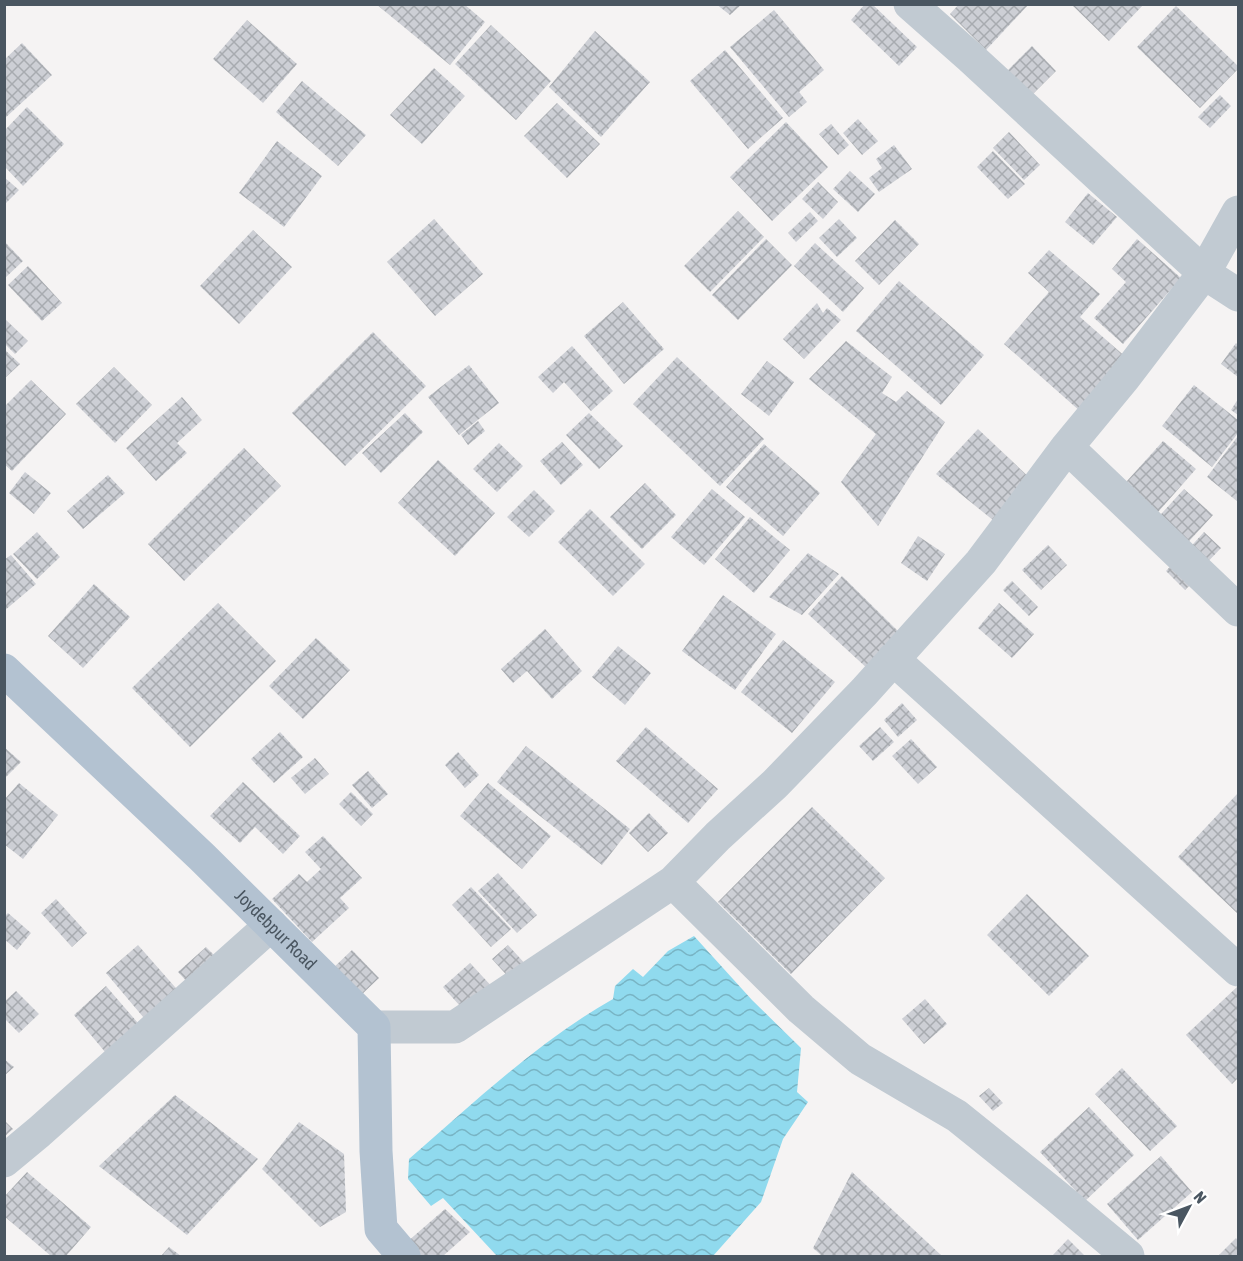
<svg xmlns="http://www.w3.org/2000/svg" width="1243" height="1261" font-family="'Asap Condensed',sans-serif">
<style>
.water{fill:url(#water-waves)}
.building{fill:url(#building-cross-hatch)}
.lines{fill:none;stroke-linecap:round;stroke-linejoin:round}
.minor{stroke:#c1cad2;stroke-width:33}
.major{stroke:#b3c2d1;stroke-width:33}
.labels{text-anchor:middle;stroke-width:5;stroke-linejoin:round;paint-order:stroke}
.street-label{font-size:18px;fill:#4a5661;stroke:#fff}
</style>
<defs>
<pattern id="water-waves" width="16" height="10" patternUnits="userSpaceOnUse" patternTransform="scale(1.5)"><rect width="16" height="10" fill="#90daee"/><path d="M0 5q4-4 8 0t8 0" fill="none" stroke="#78b4c4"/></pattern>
<pattern id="building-cross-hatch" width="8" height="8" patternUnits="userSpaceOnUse" patternTransform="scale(1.5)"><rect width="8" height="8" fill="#cdcfd5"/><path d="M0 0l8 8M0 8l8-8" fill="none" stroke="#a8abb0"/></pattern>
</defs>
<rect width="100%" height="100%" fill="#f5f3f3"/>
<!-- water -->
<path class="water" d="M 694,936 L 752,1000 L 801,1048 L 797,1092 L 808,1102 L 783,1139 L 761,1202 L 713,1256 L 497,1256 L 443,1198 L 431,1206 L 408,1179 L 409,1159 C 472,1104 540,1040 613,999 L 615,986 L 633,969 L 643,977 L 668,951 Z"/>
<!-- building -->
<path class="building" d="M 376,4 L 464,4 L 485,22 L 450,65 Z
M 716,4 L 742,4 L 730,15 Z
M 865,4 L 872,4 L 917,47 L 899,66 L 851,20 Z
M 959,4 L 1029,4 L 986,50 L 950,14 Z
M 1071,4 L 1144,4 L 1109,41 Z
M 1176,6 L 1238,66 L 1238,69 L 1200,108 L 1137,47 Z
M 774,10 L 824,70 L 799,92 L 807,102 L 789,117 L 730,47 Z
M 247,20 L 297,64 L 263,103 L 213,59 Z
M 491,25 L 551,81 L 516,120 L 455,64 Z
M 595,31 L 650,82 L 601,137 L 549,87 Z
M 22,43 L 52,75 L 4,119 L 4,60 Z
M 1032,46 L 1056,71 L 1028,99 L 1003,75 Z
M 725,50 L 783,118 L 748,149 L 690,81 Z
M 434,68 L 465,96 L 422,144 L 390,115 Z
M 302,81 L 366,135 L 338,166 L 276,112 Z
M 1220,95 L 1231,106 L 1210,128 L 1198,117 Z
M 557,103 L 600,144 L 567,178 L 524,136 Z
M 27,107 L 64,144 L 23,186 L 5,167 L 5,130 Z
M 858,119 L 878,141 L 862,155 L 843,133 Z
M 786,122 L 828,167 L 772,221 L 730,177 Z
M 831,124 L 849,145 L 838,155 L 819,134 Z
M 1009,132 L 1040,165 L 1024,180 L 993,148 Z
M 277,141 L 322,176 L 284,227 L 239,193 Z
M 894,145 L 912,169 L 879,192 L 869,178 L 882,168 L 876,159 Z
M 993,151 L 1025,184 L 1008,199 L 977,167 Z
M 850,171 L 875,194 L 858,212 L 833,189 Z
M 4,177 L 19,190 L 4,205 Z
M 818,182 L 838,202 L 823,219 L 802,199 Z
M 1088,193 L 1117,217 L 1093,245 L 1065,222 Z
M 738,211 L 764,237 L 710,292 L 684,266 Z
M 810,212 L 818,221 L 796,242 L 788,233 Z
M 434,219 L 483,274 L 435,316 L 387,262 Z
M 839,219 L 857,238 L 837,257 L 819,238 Z
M 895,220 L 919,244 L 879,285 L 855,261 Z
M 253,230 L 292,267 L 239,324 L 200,286 Z
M 766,239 L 792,265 L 738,320 L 712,295 Z
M 1137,239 L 1181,278 L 1123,344 L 1094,318 L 1126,282 L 1112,269 Z
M 4,241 L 23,261 L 4,279 Z
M 815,243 L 864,288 L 843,312 L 794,266 Z
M 1049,250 L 1100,294 L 1080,317 L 1128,359 L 1081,412 L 1004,344 L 1049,292 L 1028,273 Z
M 28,266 L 62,303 L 42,321 L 8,285 Z
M 899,281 L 984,355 L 941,405 L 856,331 Z
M 623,302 L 664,349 L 624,384 L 584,336 Z
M 817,303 L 823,313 L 827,308 L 841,320 L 804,359 L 783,339 Z
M 4,318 L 28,341 L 15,354 L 4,343 Z
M 373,332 L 426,386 L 345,466 L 292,413 Z
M 846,341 L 892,377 L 882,393 L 896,402 L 907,391 L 945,422 L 878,526 L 841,482 L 876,434 L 809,379 Z
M 1236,343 L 1238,345 L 1238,377 L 1221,364 Z
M 572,346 L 613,391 L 591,411 L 564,382 L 553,393 L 538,377 Z
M 4,349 L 20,364 L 4,379 Z
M 677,357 L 764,439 L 720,486 L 633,404 Z
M 767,361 L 794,382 L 769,416 L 741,394 Z
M 469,365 L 499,403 L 459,435 L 428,397 Z
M 114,367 L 152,405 L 115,443 L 76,404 Z
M 31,380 L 66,414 L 12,471 L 4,464 L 4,407 Z
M 1194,385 L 1238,420 L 1238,433 L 1212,467 L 1162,426 Z
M 182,397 L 202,420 L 177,443 L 187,453 L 156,481 L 126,448 Z
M 1238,399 L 1238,415 L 1231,410 Z
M 405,413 L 423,432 L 381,473 L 362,453 Z
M 589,413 L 623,446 L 599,469 L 566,435 Z
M 478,421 L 485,431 L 468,445 L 461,435 Z
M 978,429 L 1034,482 L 999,525 L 936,474 Z
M 1238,436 L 1238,502 L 1207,477 Z
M 1163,441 L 1196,469 L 1151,520 L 1118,491 Z
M 562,442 L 583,465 L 561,485 L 540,461 Z
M 499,443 L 523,466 L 497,492 L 473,469 Z
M 764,444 L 820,493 L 783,536 L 726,487 Z
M 244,448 L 281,486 L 184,581 L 148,544 Z
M 438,460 L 495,513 L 455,556 L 398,503 Z
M 25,472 L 51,493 L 34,514 L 9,493 Z
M 108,475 L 125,493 L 83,529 L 67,511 Z
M 645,483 L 676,515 L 642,549 L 610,517 Z
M 712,489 L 745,517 L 704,565 L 671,537 Z
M 1184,489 L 1213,515 L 1181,550 L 1152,524 Z
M 534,490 L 555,511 L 529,537 L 507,517 Z
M 590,509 L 645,564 L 613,596 L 558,542 Z
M 750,517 L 790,550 L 754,593 L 715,559 Z
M 37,532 L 60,557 L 37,579 L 13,554 Z
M 1204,532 L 1221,548 L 1201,569 L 1185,553 Z
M 918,536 L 945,554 L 927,581 L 901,563 Z
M 1048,545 L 1067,565 L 1041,590 L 1022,570 Z
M 808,553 L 839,574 L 802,615 L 769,597 Z
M 11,555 L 36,584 L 4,611 L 4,560 Z
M 1179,557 L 1199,576 L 1185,590 L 1166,571 Z
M 842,576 L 900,633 L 869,670 L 808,614 Z
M 1012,581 L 1038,607 L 1029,616 L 1003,590 Z
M 94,584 L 130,617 L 83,668 L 48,636 Z
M 723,595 L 776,634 L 735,690 L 682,651 Z
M 218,603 L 276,661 L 190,747 L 132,688 Z
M 999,603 L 1034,634 L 1012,658 L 978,628 Z
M 545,629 L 582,671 L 552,699 L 527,671 L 513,683 L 501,669 Z
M 316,638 L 350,670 L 303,719 L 269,686 Z
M 783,640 L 835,682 L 792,733 L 741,692 Z
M 618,646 L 651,673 L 625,705 L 592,677 Z
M 902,703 L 917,720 L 898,737 L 884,720 Z
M 646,727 L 718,789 L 688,823 L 616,761 Z
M 880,727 L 894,742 L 873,761 L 859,746 Z
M 280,732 L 303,757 L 274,783 L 251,759 Z
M 911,739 L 937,767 L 918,784 L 892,756 Z
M 526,746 L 630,829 L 602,865 L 497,782 Z
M 4,747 L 21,762 L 4,779 Z
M 458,752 L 479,775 L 465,788 L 445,765 Z
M 315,758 L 329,774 L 305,794 L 291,778 Z
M 368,771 L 388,794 L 372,808 L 352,785 Z
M 243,782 L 300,836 L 283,854 L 255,827 L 240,843 L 210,816 Z
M 19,783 L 58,815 L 23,859 L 4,844 L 4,800 Z
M 488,783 L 551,836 L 522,869 L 460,816 Z
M 351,792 L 373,814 L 361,826 L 339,804 Z
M 1238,793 L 1238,914 L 1178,857 Z
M 812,807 L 885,878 L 791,974 L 718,902 Z
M 649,813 L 668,833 L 648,852 L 629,833 Z
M 323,836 L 362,878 L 340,898 L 349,908 L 312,942 L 272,899 L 299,874 L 307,882 L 321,869 L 305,852 Z
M 498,873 L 537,915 L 517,933 L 478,891 Z
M 471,887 L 511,929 L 491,947 L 452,905 Z
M 1027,894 L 1089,956 L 1049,996 L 987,935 Z
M 56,899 L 87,933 L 72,947 L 41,913 Z
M 8,913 L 31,933 L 17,950 L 4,939 L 4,917 Z
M 138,945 L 182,995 L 149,1024 L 106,973 Z
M 508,945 L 528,967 L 512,981 L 492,959 Z
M 206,947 L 219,960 L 190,985 L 178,972 Z
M 352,950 L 379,978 L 358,998 L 331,970 Z
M 470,963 L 496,991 L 469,1016 L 443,987 Z
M 106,986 L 144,1030 L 111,1059 L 74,1015 Z
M 1238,986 L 1238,1078 L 1232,1084 L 1186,1035 Z
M 16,991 L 39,1014 L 19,1033 L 4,1018 L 4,1002 Z
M 925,999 L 947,1024 L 924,1044 L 902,1019 Z
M 4,1059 L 14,1067 L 4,1076 Z
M 1122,1068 L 1177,1126 L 1150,1151 L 1095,1094 Z
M 989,1088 L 1003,1103 L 993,1111 L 979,1096 Z
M 175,1095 L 258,1159 L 187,1235 L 99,1166 Z
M 1089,1107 L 1134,1155 L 1085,1201 L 1040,1152 Z
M 4,1120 L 13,1129 L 4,1137 Z
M 299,1122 L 344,1154 L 346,1212 L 320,1227 L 262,1169 Z
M 1161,1156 L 1192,1192 L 1138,1240 L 1107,1204 Z
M 27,1172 L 91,1227 L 66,1256 L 51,1256 L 4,1216 L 4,1197 Z
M 852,1172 L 942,1256 L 822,1256 L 813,1248 Z
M 445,1209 L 470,1232 L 443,1256 L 420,1256 L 407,1242 Z
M 1236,1238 L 1238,1241 L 1238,1256 L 1218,1256 Z
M 1068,1239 L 1085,1256 L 1052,1256 Z
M 169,1247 L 181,1256 L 161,1256 Z"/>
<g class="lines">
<!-- minor -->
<path class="minor" d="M 910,4 L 970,57 L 1204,273 L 1238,295
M 1067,447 L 1238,610
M 893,659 L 1238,970
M 673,882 L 801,1009 L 860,1059 L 957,1116 L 1055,1195 L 1128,1256
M 374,1027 L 455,1027 L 673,882 L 718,836 L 775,784 L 864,692 L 981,562 L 1067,447 L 1124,378 L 1204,273 L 1238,212
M 4,1161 L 39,1132 L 271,925"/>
<!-- major -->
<path class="major" id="s1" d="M 4,670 L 202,857 L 374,1027 L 376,1151 L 381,1229 L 404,1256"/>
</g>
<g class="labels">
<!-- street labels -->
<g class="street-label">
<text dy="6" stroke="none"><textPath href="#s1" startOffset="376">Joydebpur Road</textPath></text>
</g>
</g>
<!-- border -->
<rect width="1243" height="1261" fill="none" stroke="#4a5661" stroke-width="12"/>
<!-- north arrow -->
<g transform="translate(1189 1207) rotate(49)" stroke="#ffffff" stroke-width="4.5" paint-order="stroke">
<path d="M0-4.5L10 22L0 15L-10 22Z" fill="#4a5661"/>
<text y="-9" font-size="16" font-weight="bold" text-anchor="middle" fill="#4a5661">N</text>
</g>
</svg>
